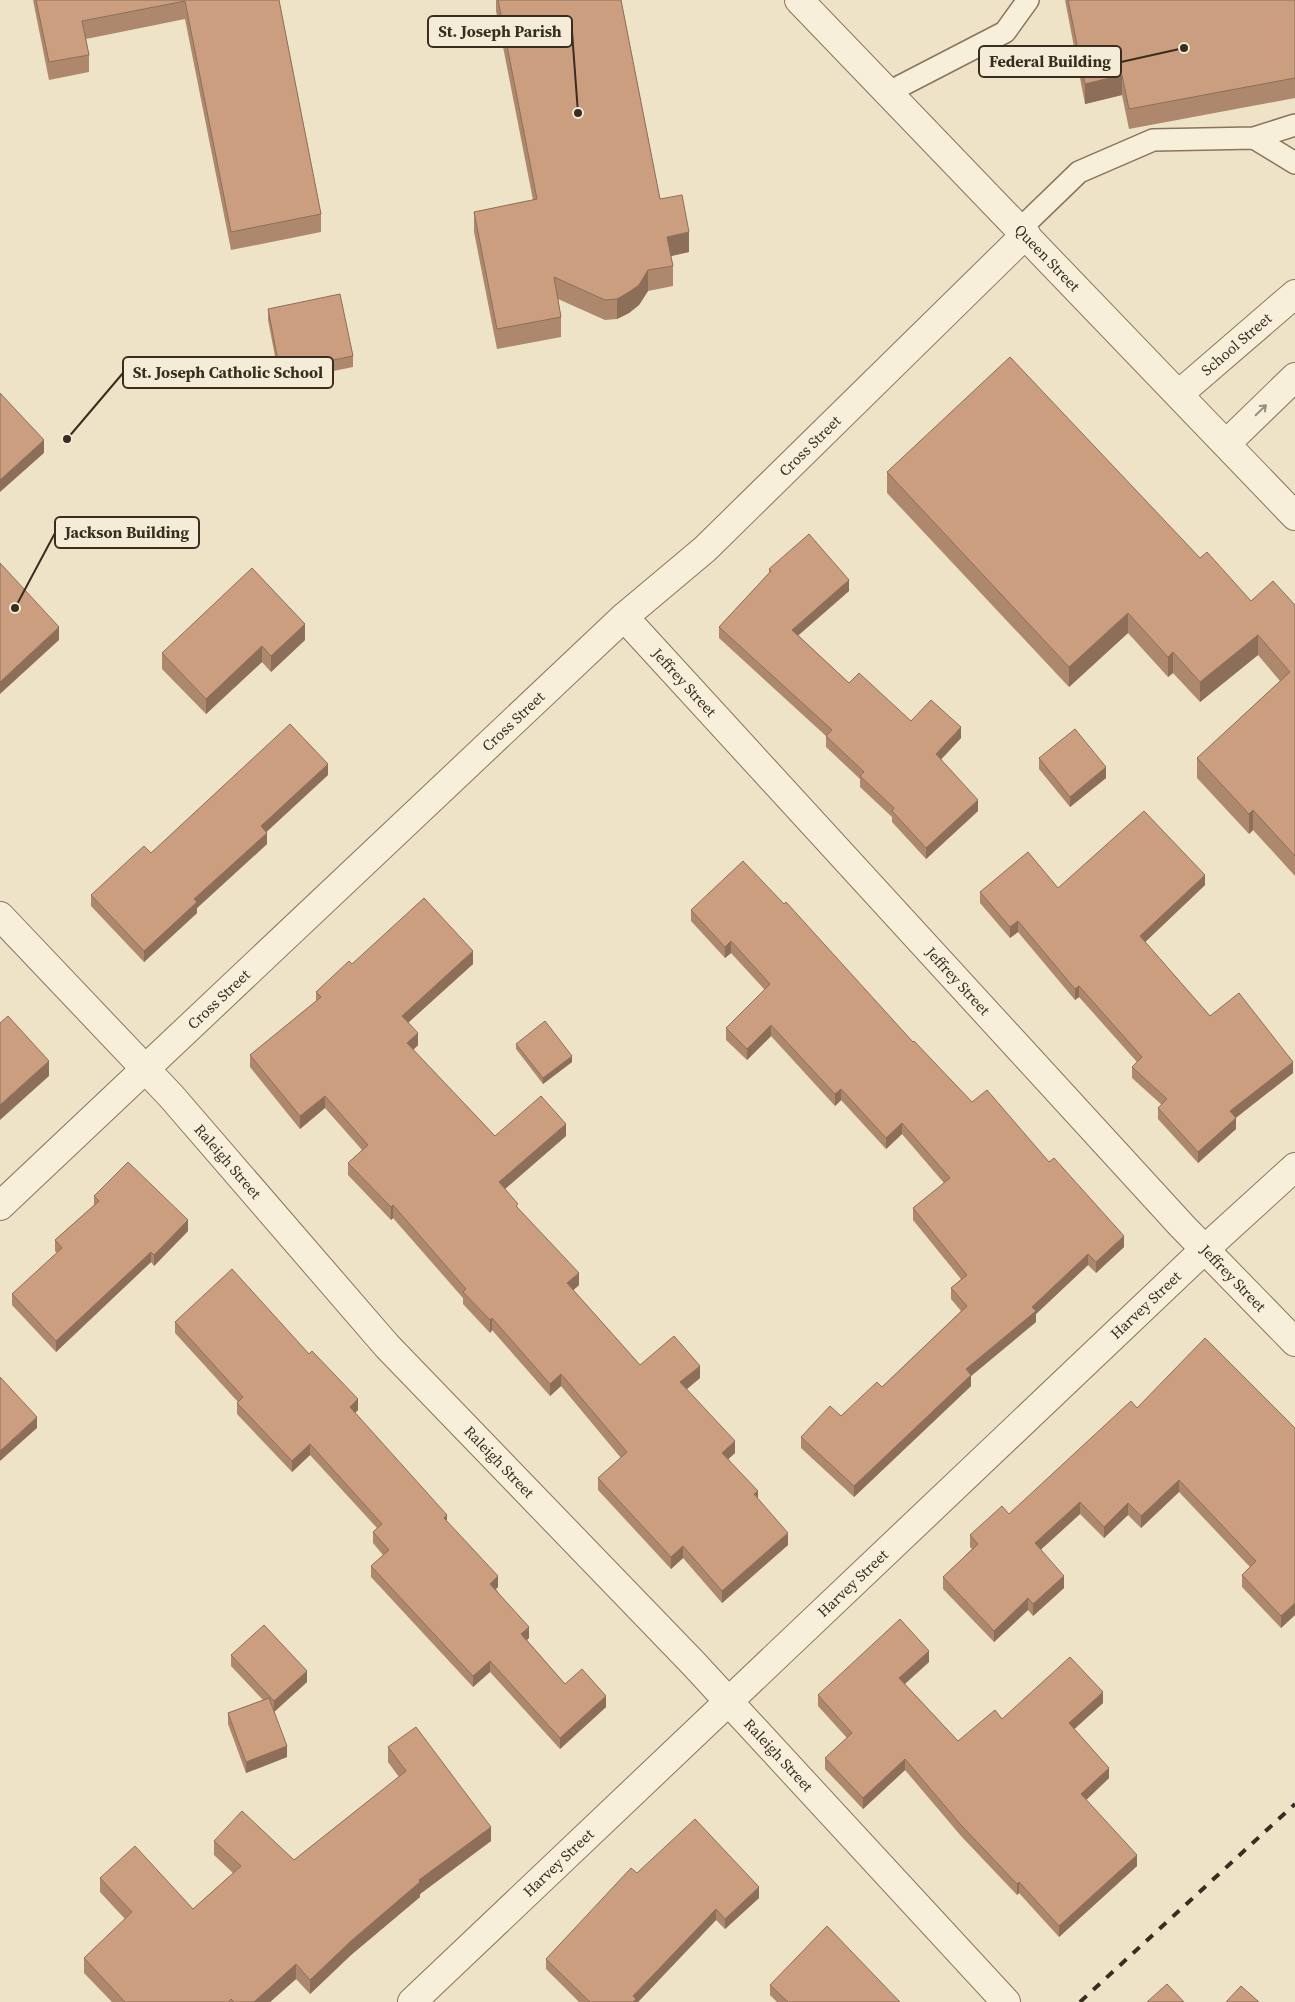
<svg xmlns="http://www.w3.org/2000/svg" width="1295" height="2002" font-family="'Source Serif 4',serif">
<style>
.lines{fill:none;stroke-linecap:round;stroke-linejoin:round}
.service-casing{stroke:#89745d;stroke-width:24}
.minor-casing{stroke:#89745d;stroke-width:30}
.tertiary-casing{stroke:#89745d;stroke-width:30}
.service{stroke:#f8efdb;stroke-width:21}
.minor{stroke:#f8efdb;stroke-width:28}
.tertiary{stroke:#f8efdb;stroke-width:28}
.rail{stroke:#3a2d20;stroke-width:4;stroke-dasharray:9 9;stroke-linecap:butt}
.wall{fill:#ae886d}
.shaded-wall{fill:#8d6f59}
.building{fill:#ca9e7f;stroke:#8d6f59}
.oneway{stroke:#998e7e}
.labels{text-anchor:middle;stroke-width:4;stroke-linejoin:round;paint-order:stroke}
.street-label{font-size:15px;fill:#3a2d20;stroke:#f5ecd7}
.leader{fill:none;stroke:#3a2d20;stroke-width:2}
.callout-dot{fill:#3a2d20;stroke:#f5ecd7;stroke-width:2}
.callout{fill:#f5ecd7;stroke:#3a2d20;stroke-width:2}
.callout-label{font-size:16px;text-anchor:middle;font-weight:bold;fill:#3a2d20}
</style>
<rect width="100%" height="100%" fill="#eee2c7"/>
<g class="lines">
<!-- service casing -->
<g class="service-casing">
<path id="service" d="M 889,92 L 1005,32 L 1028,0
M 1254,138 L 1295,125
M 1020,229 L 1079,172 L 1153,140 L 1254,138 L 1295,163"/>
</g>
<!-- minor casing -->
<g class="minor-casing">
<g id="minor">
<path id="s1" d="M 1179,394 L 1295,294"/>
<path d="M 1227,443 L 1295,377"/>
<path id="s2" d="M 624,617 L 1182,1226 L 1295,1342"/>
<path id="s3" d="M 0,916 L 171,1096 L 387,1346 L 693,1663 L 1006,2002"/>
<path id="s4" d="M 0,1206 L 624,617 L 705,549 L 1026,234"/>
<path id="s5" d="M 412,2002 L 1205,1249 L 1295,1167"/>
</g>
</g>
<!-- tertiary casing -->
<g class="tertiary-casing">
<g id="tertiary">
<path id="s6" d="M 799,0 L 1295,516"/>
</g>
</g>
<!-- service -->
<use href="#service" class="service"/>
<!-- minor -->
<use href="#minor" class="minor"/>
<!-- tertiary -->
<use href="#tertiary" class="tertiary"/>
<!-- rail -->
<path class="rail" d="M 1080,2002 L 1295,1804"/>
</g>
<!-- wall -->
<path class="wall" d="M 33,0 L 279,0 L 321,214 L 321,232 L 231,250 L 185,19 L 86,39 L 89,55 L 89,72 L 49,80 Z
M 496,0 L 621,0 L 660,199 L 689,252 L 671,256 L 673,266 L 673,286 L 648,291 L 639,305 L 629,313 L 617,319 L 605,320 L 558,299 L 561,317 L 561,337 L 497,349 L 474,232 L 474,212 L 533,200 L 496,11 Z
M 1065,0 L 1295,0 L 1295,98 L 1129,129 L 1122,95 L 1085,104 Z
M 268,309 L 353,356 L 353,367 L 280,382 L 268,320 Z
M 887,472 L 1200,558 L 1251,601 L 1295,605 L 1295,876 L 1253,830 L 1249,834 L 1197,778 L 1197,758 L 1280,681 L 1258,655 L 1200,702 L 1173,673 L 1168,677 L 1128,633 L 1069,687 L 887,493 Z
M 769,569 L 849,591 L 798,635 L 849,683 L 911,721 L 961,738 L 941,759 L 978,811 L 926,859 L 892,822 L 892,817 L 860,787 L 860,779 L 826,747 L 826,736 L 719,638 L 719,627 L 769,573 Z
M 305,640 L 271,672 L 262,662 L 206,714 L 162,669 L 162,653 Z
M 1039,758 L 1106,778 L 1070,807 L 1039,769 Z
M 328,775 L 266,832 L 267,844 L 197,908 L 197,913 L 144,962 L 91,906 L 91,895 L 151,853 Z
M 1205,885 L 1145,942 L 1210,1016 L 1293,1073 L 1236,1118 L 1236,1129 L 1198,1163 L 1158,1119 L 1158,1108 L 1162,1105 L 1132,1078 L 1132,1067 L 1137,1062 L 1079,997 L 1075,1000 L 1018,932 L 1010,938 L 980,903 L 980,892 L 1058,888 Z
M 691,910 L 913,1042 L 972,1102 L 1049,1162 L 1124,1247 L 1096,1273 L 1088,1265 L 1036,1314 L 1036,1322 L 971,1376 L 971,1386 L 854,1497 L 801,1448 L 801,1437 L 841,1416 L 882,1387 L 961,1311 L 951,1299 L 951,1288 L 961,1279 L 913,1220 L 913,1208 L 944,1183 L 902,1134 L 886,1149 L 841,1100 L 835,1106 L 771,1036 L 747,1060 L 726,1040 L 726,1028 L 765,990 L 731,953 L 725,958 L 691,921 Z
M 352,964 L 473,964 L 408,1023 L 418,1045 L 413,1050 L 495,1136 L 566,1136 L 505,1189 L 518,1208 L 579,1285 L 573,1290 L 640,1365 L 700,1378 L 686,1389 L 735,1453 L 728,1459 L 758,1499 L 788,1545 L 722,1603 L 683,1558 L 671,1569 L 598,1490 L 598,1478 L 621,1458 L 561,1386 L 550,1396 L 492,1330 L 490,1333 L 463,1304 L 463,1298 L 393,1218 L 391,1220 L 348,1175 L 348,1163 L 362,1150 L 325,1108 L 300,1129 L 250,1067 L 250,1055 L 316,1001 L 316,992 Z
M 516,1044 L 572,1062 L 543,1084 L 516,1049 Z
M 94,1196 L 188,1231 L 154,1266 L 151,1262 L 56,1352 L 12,1305 L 12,1294 L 57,1253 L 55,1251 L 55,1240 L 94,1205 Z
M 175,1322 L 358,1410 L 355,1413 L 447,1522 L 498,1587 L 496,1589 L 529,1638 L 527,1640 L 565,1684 L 606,1707 L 560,1749 L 490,1672 L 473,1687 L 371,1577 L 371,1566 L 383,1555 L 373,1543 L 373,1532 L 377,1528 L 310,1455 L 292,1472 L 237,1414 L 237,1403 L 238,1402 L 175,1333 Z
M 1137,1408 L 1295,1428 L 1295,1615 L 1281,1628 L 1242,1587 L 1242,1575 L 1250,1567 L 1179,1492 L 1141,1528 L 1128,1515 L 1104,1538 L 1080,1514 L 1041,1549 L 1064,1588 L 1033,1616 L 1028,1610 L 994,1642 L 943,1589 L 943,1577 L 972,1549 L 970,1547 L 970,1535 L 1009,1514 Z
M 231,1655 L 307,1682 L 274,1712 L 274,1711 L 287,1757 L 246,1773 L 228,1724 L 228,1713 L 263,1700 L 231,1666 Z
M 929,1662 L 905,1684 L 958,1741 L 1002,1719 L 1103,1703 L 1074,1729 L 1109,1778 L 1086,1800 L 1137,1866 L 1059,1937 L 1019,1893 L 1017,1895 L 961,1836 L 905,1770 L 863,1809 L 825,1769 L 825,1758 L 847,1738 L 818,1706 L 818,1695 Z
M 388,1747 L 491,1841 L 420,1894 L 420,1897 L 351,1955 L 310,1994 L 296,1979 L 270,2002 L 112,2002 L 84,1973 L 84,1958 L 125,1919 L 100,1892 L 100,1878 L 193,1909 L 233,1873 L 214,1855 L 214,1841 L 294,1860 L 399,1777 L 388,1762 Z
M 637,1873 L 759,1898 L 725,1929 L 716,1920 L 638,2002 L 579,2002 L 546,1969 L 546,1959 Z
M 770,1985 L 900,2002 L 777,2002 L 770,1995 Z"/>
<!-- shaded-wall -->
<path class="shaded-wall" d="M 1122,75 L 1122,95 L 1085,104 L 1085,84 Z
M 689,232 L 689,252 L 667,257 L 667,237 Z
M 648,270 L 648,291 L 639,305 L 629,313 L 617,319 L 617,299 Z
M 44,440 L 44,453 L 0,492 L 0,480 Z
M 849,580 L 849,591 L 792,641 L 792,630 Z
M 1128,613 L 1128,633 L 1069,687 L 1069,667 Z
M 305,624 L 305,640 L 271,672 L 271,656 Z
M 59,627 L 59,640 L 0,694 L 0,682 Z
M 1258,635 L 1258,655 L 1200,702 L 1200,682 Z
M 262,646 L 262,662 L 206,714 L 206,699 Z
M 1173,652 L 1173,673 L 1168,677 L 1168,657 Z
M 961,727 L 961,738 L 936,765 L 936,754 Z
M 328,764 L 328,775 L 261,837 L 261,826 Z
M 1106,767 L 1106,778 L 1070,807 L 1070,797 Z
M 978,800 L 978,811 L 926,859 L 926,848 Z
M 1253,810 L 1253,830 L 1249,834 L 1249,814 Z
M 267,833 L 267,844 L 197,908 L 197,913 L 144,962 L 144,951 L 194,899 Z
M 1205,875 L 1205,885 L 1140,947 L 1140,936 Z
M 1018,921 L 1018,932 L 1010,938 L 1010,927 Z
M 731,941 L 731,953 L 725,958 L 725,947 Z
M 473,951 L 473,964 L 402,1028 L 402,1016 Z
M 1079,986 L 1079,997 L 1075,1000 L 1075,989 Z
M 771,1025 L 771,1036 L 747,1060 L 747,1049 Z
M 418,1033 L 418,1045 L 407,1056 L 407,1043 Z
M 572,1056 L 572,1062 L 543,1084 L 543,1078 Z
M 49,1061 L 49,1076 L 0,1120 L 0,1105 Z
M 1293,1062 L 1293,1073 L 1230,1122 L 1230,1111 Z
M 841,1089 L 841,1100 L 835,1106 L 835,1094 Z
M 325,1096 L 325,1108 L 300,1129 L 300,1116 Z
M 1236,1118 L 1236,1129 L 1198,1163 L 1198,1152 Z
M 902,1123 L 902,1134 L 886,1149 L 886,1138 Z
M 566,1124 L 566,1136 L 499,1194 L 499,1182 Z
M 393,1205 L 393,1218 L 391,1220 L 391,1207 Z
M 188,1220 L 188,1231 L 154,1266 L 154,1255 Z
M 1124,1236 L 1124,1247 L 1096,1273 L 1096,1262 Z
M 151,1252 L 151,1262 L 56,1352 L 56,1341 Z
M 1088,1254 L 1088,1265 L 1036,1314 L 1036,1322 L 971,1376 L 971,1386 L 854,1497 L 854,1486 L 966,1369 Z
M 579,1273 L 579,1285 L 567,1296 L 567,1283 Z
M 492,1318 L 492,1330 L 490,1333 L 490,1320 Z
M 700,1366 L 700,1378 L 680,1395 L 680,1382 Z
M 561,1374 L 561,1386 L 550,1396 L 550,1384 Z
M 358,1399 L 358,1410 L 350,1418 L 350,1407 Z
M 37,1417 L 37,1428 L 0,1461 L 0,1451 Z
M 735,1441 L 735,1453 L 722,1465 L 722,1453 Z
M 310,1444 L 310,1455 L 292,1472 L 292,1461 Z
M 1179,1480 L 1179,1492 L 1141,1528 L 1141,1516 Z
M 758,1491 L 758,1503 L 754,1494 Z
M 1080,1502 L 1080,1514 L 1035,1555 L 1035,1543 Z
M 1128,1503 L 1128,1515 L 1104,1538 L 1104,1527 Z
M 447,1515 L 447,1526 L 444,1518 Z
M 788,1533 L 788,1545 L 722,1603 L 722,1591 Z
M 683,1546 L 683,1558 L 671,1569 L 671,1557 Z
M 498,1576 L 498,1587 L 490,1594 L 490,1584 Z
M 1064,1576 L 1064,1588 L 1033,1616 L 1033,1604 Z
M 1028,1598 L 1028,1610 L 994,1642 L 994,1631 Z
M 1295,1603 L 1295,1615 L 1281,1628 L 1281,1616 Z
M 529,1627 L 529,1638 L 521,1645 L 521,1634 Z
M 929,1651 L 929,1662 L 899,1689 L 899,1678 Z
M 490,1661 L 490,1672 L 473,1687 L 473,1676 Z
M 307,1671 L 307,1682 L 274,1712 L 274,1701 Z
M 1103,1692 L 1103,1703 L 1069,1734 L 1069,1723 Z
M 606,1696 L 606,1707 L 560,1749 L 560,1738 Z
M 287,1746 L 287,1757 L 246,1773 L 246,1762 Z
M 905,1759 L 905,1770 L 863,1809 L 863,1798 Z
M 1109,1768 L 1109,1778 L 1081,1805 L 1081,1794 Z
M 491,1827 L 491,1841 L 420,1894 L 420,1897 L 351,1955 L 310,1994 L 310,1980 L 351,1941 L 419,1880 Z
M 1137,1855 L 1137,1866 L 1059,1937 L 1059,1926 Z
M 1019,1882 L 1019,1893 L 1017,1895 L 1017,1884 Z
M 759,1887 L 759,1898 L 725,1929 L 725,1919 Z
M 716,1909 L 716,1920 L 638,2002 L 633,2002 L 633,1996 Z
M 296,1964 L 296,1979 L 270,2002 L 254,2002 Z"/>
<!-- building -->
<path class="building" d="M 36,0 L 279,0 L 321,214 L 231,232 L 185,1 L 82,21 L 89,55 L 49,62 Z
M 498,0 L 621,0 L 660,199 L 682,195 L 689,232 L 667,237 L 673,266 L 648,270 L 639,285 L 629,292 L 617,299 L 605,300 L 554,277 L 561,317 L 497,329 L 474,212 L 537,199 Z
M 1068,0 L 1295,0 L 1295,78 L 1129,109 L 1122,75 L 1085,84 Z
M 340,294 L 353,356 L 280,371 L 268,309 Z
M 1010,357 L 1200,558 L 1207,552 L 1251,601 L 1273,581 L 1295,605 L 1295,856 L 1253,810 L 1249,814 L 1197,758 L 1290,672 L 1258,635 L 1200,682 L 1173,652 L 1168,657 L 1128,613 L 1069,667 L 887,472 Z
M 0,393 L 44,440 L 0,480 Z
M 809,534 L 849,580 L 792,630 L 849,683 L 859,673 L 911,721 L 931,700 L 961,727 L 936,754 L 978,800 L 926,848 L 892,811 L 894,808 L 860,776 L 864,772 L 826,736 L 832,730 L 719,627 L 771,571 L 769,569 Z
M 0,563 L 59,627 L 0,682 Z
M 252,568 L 305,624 L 271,656 L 262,646 L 206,699 L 162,653 Z
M 290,724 L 328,764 L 261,826 L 267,833 L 194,899 L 197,902 L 144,951 L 91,895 L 144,846 L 151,853 Z
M 1075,729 L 1106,767 L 1070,797 L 1039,758 Z
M 1144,811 L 1205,875 L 1140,936 L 1210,1016 L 1239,993 L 1293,1062 L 1230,1111 L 1236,1118 L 1198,1152 L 1158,1108 L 1167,1099 L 1132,1067 L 1142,1057 L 1079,986 L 1075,989 L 1018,921 L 1010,927 L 980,892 L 1028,852 L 1058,888 Z
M 743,861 L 784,904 L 786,902 L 913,1042 L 914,1041 L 972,1102 L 987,1090 L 1049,1162 L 1054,1158 L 1124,1236 L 1096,1262 L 1088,1254 L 1032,1307 L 1036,1311 L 966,1369 L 971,1375 L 854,1486 L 801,1437 L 830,1406 L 841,1416 L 877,1382 L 882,1387 L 967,1306 L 951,1288 L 967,1275 L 913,1208 L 950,1178 L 902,1123 L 886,1138 L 841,1089 L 835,1094 L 771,1025 L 747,1049 L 726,1028 L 770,984 L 731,941 L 725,947 L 691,910 Z
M 424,898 L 473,951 L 402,1016 L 418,1033 L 407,1043 L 495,1136 L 541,1096 L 566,1124 L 499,1182 L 518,1204 L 516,1206 L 579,1273 L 567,1283 L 640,1365 L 674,1336 L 700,1366 L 680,1382 L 735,1441 L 722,1453 L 758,1491 L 754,1494 L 788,1533 L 722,1591 L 683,1546 L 671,1557 L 598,1478 L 627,1452 L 561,1374 L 550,1384 L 492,1318 L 490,1320 L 463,1292 L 466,1289 L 393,1205 L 391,1207 L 348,1163 L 368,1145 L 325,1096 L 300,1116 L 250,1055 L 321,997 L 316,992 L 349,961 L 352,964 Z
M 8,1016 L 49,1061 L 0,1105 L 0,1023 Z
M 545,1021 L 572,1056 L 543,1078 L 516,1044 Z
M 128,1162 L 188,1220 L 154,1255 L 151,1252 L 56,1341 L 12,1294 L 62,1248 L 55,1240 L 99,1201 L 94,1196 Z
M 232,1269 L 309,1354 L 312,1351 L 358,1399 L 350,1407 L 447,1515 L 444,1518 L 498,1576 L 490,1584 L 529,1627 L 521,1634 L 565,1684 L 582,1669 L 606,1696 L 560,1738 L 490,1661 L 473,1676 L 371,1566 L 389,1550 L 373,1532 L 382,1524 L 310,1444 L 292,1461 L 237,1403 L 243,1397 L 175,1322 Z
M 1205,1338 L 1295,1428 L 1295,1603 L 1281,1616 L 1242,1575 L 1256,1561 L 1179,1480 L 1141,1516 L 1128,1503 L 1104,1527 L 1080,1502 L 1035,1543 L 1064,1576 L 1033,1604 L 1028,1598 L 994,1631 L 943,1577 L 978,1544 L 970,1535 L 1002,1506 L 1009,1514 L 1131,1401 L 1137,1408 Z
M 0,1377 L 37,1417 L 0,1451 Z
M 900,1619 L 929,1651 L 899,1678 L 958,1741 L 995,1710 L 1002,1719 L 1070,1657 L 1103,1692 L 1069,1723 L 1109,1768 L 1081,1794 L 1137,1855 L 1059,1926 L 1019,1882 L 1017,1884 L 961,1825 L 905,1759 L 863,1798 L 825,1758 L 852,1733 L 818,1695 Z
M 264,1625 L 307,1671 L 274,1701 L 231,1655 Z
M 269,1698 L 287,1746 L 246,1762 L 228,1713 Z
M 416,1727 L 491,1827 L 419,1880 L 420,1882 L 351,1941 L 310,1980 L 296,1964 L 254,2002 L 234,2002 L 231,1999 L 229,2002 L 125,2002 L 84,1958 L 132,1912 L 100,1878 L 135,1846 L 193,1909 L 241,1866 L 214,1841 L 242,1811 L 294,1860 L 406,1771 L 388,1747 Z
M 695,1819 L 759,1887 L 725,1919 L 716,1909 L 633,1996 L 636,1999 L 633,2002 L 590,2002 L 546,1959 L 631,1868 L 637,1873 Z
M 827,1926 L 900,2002 L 788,2002 L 770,1985 Z
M 1167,1984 L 1184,2002 L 1147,2002 Z
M 1241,1986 L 1259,2002 L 1226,2002 Z"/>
<!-- one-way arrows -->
<defs><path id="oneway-shaft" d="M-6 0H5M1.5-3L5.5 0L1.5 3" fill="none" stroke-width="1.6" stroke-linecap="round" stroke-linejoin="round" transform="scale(1.25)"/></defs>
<use class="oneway" href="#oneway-shaft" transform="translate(1261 410) rotate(-44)"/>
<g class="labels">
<!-- street labels -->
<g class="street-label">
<text dy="5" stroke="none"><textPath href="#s6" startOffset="358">Queen Street</textPath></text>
<text dy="5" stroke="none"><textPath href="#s1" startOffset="76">School Street</textPath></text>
<text dy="5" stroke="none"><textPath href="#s4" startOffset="1111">Cross Street</textPath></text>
<text dy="5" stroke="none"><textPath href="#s2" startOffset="89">Jeffrey Street</textPath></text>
<text dy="5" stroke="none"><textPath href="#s4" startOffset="706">Cross Street</textPath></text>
<text dy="5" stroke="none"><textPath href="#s2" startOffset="494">Jeffrey Street</textPath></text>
<text dy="5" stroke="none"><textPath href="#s4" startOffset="301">Cross Street</textPath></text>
<text dy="5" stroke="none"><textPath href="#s3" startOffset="335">Raleigh Street</textPath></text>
<text dy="5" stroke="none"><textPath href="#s2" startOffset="899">Jeffrey Street</textPath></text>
<text dy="5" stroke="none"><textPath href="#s5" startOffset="1012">Harvey Street</textPath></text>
<text dy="5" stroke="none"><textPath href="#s3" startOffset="740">Raleigh Street</textPath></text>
<text dy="5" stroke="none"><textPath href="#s5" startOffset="608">Harvey Street</textPath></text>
<text dy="5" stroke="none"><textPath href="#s3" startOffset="1145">Raleigh Street</textPath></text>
<text dy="5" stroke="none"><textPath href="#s5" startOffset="202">Harvey Street</textPath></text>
</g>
</g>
<!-- callouts -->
<path class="leader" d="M578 113L572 32M1184 48L1121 62M67 439L123 373M15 608L55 533"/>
<g class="callout-dot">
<circle cx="578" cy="113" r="5"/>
<circle cx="1184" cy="48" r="5"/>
<circle cx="67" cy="439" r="5"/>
<circle cx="15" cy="608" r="5"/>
</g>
<g class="callout">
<rect x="428" y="16" width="144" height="31" rx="5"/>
<rect x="979" y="46" width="142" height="31" rx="5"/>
<rect x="123" y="357" width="210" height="31" rx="5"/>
<rect x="55" y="517" width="144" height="31" rx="5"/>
</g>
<g class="callout-label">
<text x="500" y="37">St. Joseph Parish</text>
<text x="1050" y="67">Federal Building</text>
<text x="228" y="378">St. Joseph Catholic School</text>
<text x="127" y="538">Jackson Building</text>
</g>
</svg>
